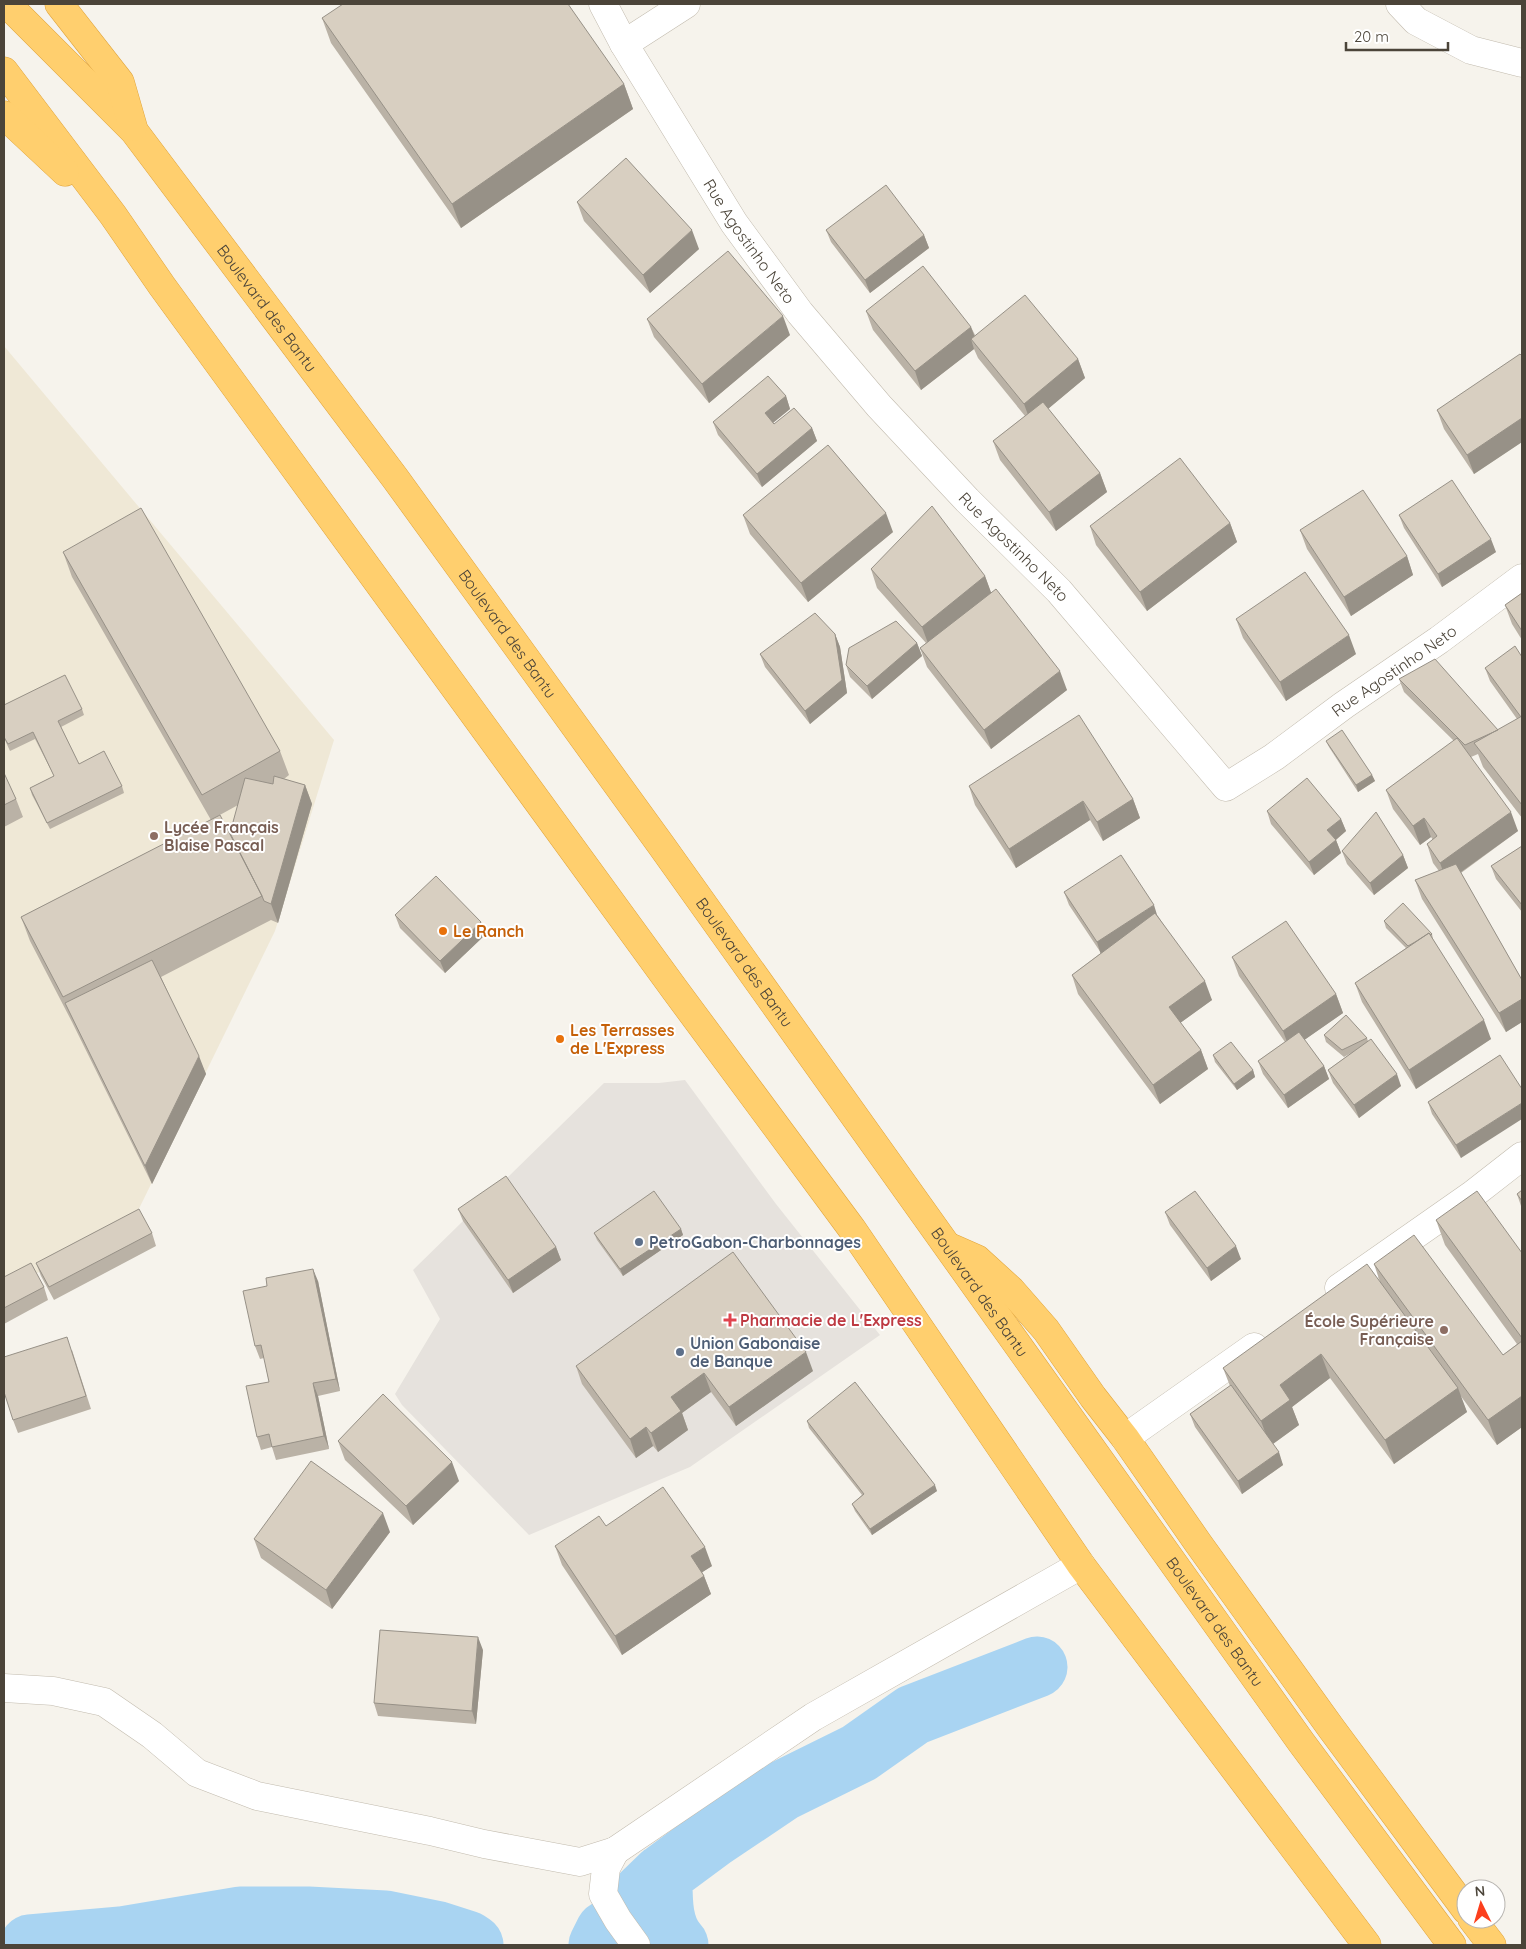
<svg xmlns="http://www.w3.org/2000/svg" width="1526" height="1949" font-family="Quicksand,sans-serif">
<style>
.industrial{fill:#e6e2dd;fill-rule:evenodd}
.education{fill:#efe8d6}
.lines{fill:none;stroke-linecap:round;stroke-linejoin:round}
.river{stroke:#a9d4f2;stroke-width:61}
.minor-casing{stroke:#c2bbae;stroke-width:29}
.highway-casing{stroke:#e0a43c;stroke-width:29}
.minor{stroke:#fff;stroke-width:28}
.highway{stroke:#ffcf6e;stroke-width:28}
.wall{fill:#bab2a6;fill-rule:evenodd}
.shaded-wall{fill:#979187}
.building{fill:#d8cfc1;stroke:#979187}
.education-dot{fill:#8d6e63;stroke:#fff;stroke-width:2}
.food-dot{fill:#e8710a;stroke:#fff;stroke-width:2}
.service-dot{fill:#5c6f8a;stroke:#fff;stroke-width:2}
.health-dot{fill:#e0444e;stroke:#fff;stroke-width:2}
.labels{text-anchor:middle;stroke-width:4;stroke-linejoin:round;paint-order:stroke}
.street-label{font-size:16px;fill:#4b4439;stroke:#fff}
.education-label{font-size:16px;font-weight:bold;fill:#785e54;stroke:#fff;text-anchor:start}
.food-label{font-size:16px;font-weight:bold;fill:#c56008;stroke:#fff;text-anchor:start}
.service-label{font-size:16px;font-weight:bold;fill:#4e5e75;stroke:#fff;text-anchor:start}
.health-label{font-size:16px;font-weight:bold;fill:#be3a42;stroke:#fff;text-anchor:start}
</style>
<rect width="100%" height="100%" fill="#f6f3ec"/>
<!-- industrial -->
<path class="industrial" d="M 685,1080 L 776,1204 L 880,1335 L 690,1467 L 529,1535 L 402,1405 L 395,1394 L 440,1319 L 413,1270 L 604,1083 L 659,1083 ZM 740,1271 L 736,1425 L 711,1392 L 678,1416 L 658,1452 L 653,1446 Z"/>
<!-- education -->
<path class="education" d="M 4,346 L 334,740 L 275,931 L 131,1225 L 4,1290 Z"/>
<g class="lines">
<!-- river -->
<path class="river" d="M 662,1875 C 662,1899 661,1927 678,1945
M 632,1904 L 662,1875 L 712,1838 L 782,1791 L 859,1753 L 913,1715 L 1037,1667
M 30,1945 L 121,1937 L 240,1917 L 308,1917 L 385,1921 L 439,1932 L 467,1941 L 473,1945
M 599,1945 L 606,1931"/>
<!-- minor casing -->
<g class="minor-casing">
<g id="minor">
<path id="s1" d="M 603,4 L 624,44 L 734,223 L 800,313 L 879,406 L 967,500 L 1059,591 L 1226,787 L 1274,757 L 1344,705 L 1439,640 L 1522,578"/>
<path d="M 1400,4 L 1416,21 L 1471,50 L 1522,63"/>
<path d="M 624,44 L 686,4"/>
<path d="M 1339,1288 L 1472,1195 L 1522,1156"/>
<path d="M 1125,1438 L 1254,1347"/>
<path d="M 4,1688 L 53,1691 L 104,1702 L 152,1735 L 197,1773 L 257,1796 L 430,1831 L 484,1844 L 580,1862 L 615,1851 L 813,1717 L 1081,1565"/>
<path d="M 615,1851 L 606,1868 L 603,1894 L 618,1920 L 636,1945"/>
</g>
</g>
<!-- highway casing -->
<g class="highway-casing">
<g id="highway">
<path id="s2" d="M 7,4 L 134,131 L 395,478 L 661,845 L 1301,1742 L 1452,1945"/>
<path d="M 59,4 L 120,82 L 133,127"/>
<path d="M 4,71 L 113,215 L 162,286 L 675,990 L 852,1229 L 1081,1565 L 1367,1945"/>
<path d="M 4,115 L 65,172"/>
<path d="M 952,1248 L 977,1259 L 1011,1290 L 1046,1330 L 1093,1397 L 1125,1438 L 1198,1543 L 1331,1728 L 1466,1910"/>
<path d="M 1472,1919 L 1492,1945"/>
</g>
</g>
<!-- minor -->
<use href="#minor" class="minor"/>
<!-- highway -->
<use href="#highway" class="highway"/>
</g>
<!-- wall -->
<path class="wall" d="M 322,18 L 624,84 L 633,109 L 461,228 L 331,43 Z
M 577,202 L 699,249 L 650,293 L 584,221 Z
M 826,230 L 924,235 L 929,248 L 870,293 L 831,242 Z
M 866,311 L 971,327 L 975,335 L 1078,359 L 1085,378 L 1048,409 L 1100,473 L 1107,492 L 1056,531 L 1000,460 L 993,441 L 1025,416 L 978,358 L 974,349 L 921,390 L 873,330 Z
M 647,319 L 790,335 L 709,403 L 654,337 Z
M 1522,356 L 1522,442 L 1474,474 L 1444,429 L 1437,410 Z
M 786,396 L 790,409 L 773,423 L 774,424 L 812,428 L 817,441 L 762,487 L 718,435 L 713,422 Z
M 743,515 L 893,532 L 808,602 L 750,534 Z
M 1399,515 L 1496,552 L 1442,587 L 1404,528 Z
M 1230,523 L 1237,542 L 1147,611 L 1096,545 L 1090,526 Z
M 1300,530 L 1407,556 L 1413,575 L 1351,616 L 1307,549 Z
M 63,552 L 280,751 L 289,775 L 284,779 L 305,785 L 312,804 L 278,923 L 271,920 L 161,977 L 206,1074 L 152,1184 L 72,1022 L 30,941 L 21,917 L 211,820 L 72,577 ZM 238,805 L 230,833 L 218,816 Z
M 871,569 L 985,576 L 991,593 L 1067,690 L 991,749 L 927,667 L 920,648 L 926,643 L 877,588 Z
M 1522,593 L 1522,640 L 1512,624 L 1505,605 Z
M 1236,619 L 1356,654 L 1286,701 L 1243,638 Z
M 835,634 L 840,647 L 847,693 L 810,724 L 765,667 L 760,654 Z
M 917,643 L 922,656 L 872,699 L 850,677 L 846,665 Z
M 1522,657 L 1522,818 L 1483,767 L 1478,754 L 1471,757 L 1518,831 L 1461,873 L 1522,980 L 1522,1022 L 1506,1032 L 1422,899 L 1415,880 L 1439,871 L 1433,863 L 1427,844 L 1433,840 L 1431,837 L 1420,845 L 1393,809 L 1386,790 L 1454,741 L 1404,692 L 1399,679 L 1498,730 L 1517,719 L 1490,681 L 1485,668 Z
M 4,705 L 82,709 L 84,715 L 61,727 L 79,764 L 122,786 L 124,793 L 50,829 L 32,795 L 30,788 L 54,776 L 35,739 L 10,751 L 4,738 Z
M 1326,741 L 1372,775 L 1375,781 L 1358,792 L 1329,747 Z
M 4,773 L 16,799 L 23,817 L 4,827 Z
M 969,786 L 1133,799 L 1140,818 L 1103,841 L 1090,820 L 1016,868 L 975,805 Z
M 1267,811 L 1341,819 L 1346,831 L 1336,840 L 1341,853 L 1314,875 L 1271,824 Z
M 1522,846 L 1522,912 L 1496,879 L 1491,866 Z
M 1342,851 L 1403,855 L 1408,868 L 1374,895 L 1347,864 Z
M 1064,892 L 1158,916 L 1212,1000 L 1180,1023 L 1201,1050 L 1208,1069 L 1160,1104 L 1078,994 L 1072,975 L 1101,953 L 1069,905 Z
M 395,915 L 481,922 L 485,935 L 445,973 L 400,928 Z
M 1384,921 L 1432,934 L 1433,939 L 1491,1039 L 1416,1089 L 1362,1002 L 1355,983 L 1406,948 L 1386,928 Z
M 1232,957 L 1336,994 L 1343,1013 L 1304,1040 L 1324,1066 L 1329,1079 L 1288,1108 L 1263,1074 L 1258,1061 L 1285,1042 L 1239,976 Z
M 1324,1035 L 1367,1038 L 1368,1041 L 1401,1086 L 1359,1118 L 1333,1083 L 1328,1070 L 1351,1053 L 1344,1057 L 1326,1042 Z
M 1213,1055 L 1253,1070 L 1255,1077 L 1237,1090 L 1215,1062 Z
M 1500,1055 L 1461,1158 L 1432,1114 L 1428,1102 Z
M 1522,1190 L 1522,1209 L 1517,1194 Z
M 458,1209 L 556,1247 L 561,1260 L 513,1293 L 463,1221 Z
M 1165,1212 L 1241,1259 L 1211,1281 L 1170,1225 Z
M 1436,1220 L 1522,1253 L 1522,1427 L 1497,1445 L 1460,1395 L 1467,1412 L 1394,1464 L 1330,1378 L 1292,1407 L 1299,1425 L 1273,1444 L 1283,1465 L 1242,1494 L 1195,1427 L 1190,1414 L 1230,1386 L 1223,1368 L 1380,1282 L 1374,1264 L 1503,1355 L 1517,1344 L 1445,1245 Z
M 681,1229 L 683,1235 L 623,1276 L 597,1240 L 594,1233 Z
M 152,1233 L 156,1246 L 54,1300 L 41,1276 L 36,1263 Z
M 4,1277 L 44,1287 L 48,1300 L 4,1324 Z
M 318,1281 L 340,1391 L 318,1396 L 329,1449 L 276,1460 L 272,1447 L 261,1450 L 257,1437 L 269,1382 L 264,1358 L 260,1359 L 255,1346 Z
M 72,1350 L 91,1409 L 18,1433 L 13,1420 Z
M 576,1366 L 813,1371 L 736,1426 L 711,1392 L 682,1413 L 688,1430 L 658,1452 L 653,1446 L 636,1458 L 582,1384 Z
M 807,1421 L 937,1491 L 872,1535 L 855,1511 L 852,1504 L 862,1495 L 809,1428 Z
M 338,1441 L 459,1481 L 413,1525 L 345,1460 Z
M 606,1526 L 712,1566 L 702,1572 L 704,1576 L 711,1594 L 622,1655 L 562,1565 L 555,1546 Z
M 390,1532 L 332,1609 L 261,1558 L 254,1539 Z
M 483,1650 L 476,1724 L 378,1716 L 374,1703 Z"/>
<!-- shaded-wall -->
<path class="shaded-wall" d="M 624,84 L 633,109 L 461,228 L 452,204 Z
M 692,230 L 699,249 L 650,293 L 643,275 Z
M 924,235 L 929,248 L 870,293 L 865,280 Z
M 783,316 L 790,335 L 709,403 L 702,384 Z
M 971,327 L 978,346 L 971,339 L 974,349 L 921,390 L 915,371 Z
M 1078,359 L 1085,378 L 1031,423 L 1024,404 Z
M 786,396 L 790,409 L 769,426 L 765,413 Z
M 1522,418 L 1522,442 L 1474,474 L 1467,455 Z
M 812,428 L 817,441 L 762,487 L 757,474 Z
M 1100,473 L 1107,492 L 1056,531 L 1049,512 Z
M 886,513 L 893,532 L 808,602 L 801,583 Z
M 1230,523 L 1237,542 L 1147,611 L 1140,592 Z
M 1491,539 L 1496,552 L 1442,587 L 1438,574 Z
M 1407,556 L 1413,575 L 1351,616 L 1344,597 Z
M 985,576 L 992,595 L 929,646 L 922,627 Z
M 835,634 L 840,647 L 847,693 L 810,724 L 805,711 Z
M 1349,635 L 1356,654 L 1286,701 L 1280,682 Z
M 917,643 L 922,656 L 872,699 L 867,686 Z
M 1060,671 L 1067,690 L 991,749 L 984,730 Z
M 1372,775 L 1375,781 L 1358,792 L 1356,785 Z
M 305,785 L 312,804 L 278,923 L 271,904 Z
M 1133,799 L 1140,818 L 1103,841 L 1097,822 Z
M 1083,801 L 1090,820 L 1016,868 L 1009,849 Z
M 1511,812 L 1518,831 L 1447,882 L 1440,863 Z
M 1424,818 L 1431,837 L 1420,845 L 1413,826 Z
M 1341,819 L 1346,831 L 1332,843 L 1327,830 Z
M 1336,840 L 1341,853 L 1314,875 L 1309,862 Z
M 1403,855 L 1408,868 L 1374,895 L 1370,883 Z
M 1154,905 L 1158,918 L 1101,955 L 1097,942 Z
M 481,922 L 485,935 L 445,973 L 440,961 Z
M 1205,981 L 1212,1000 L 1176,1026 L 1169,1007 Z
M 1336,994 L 1343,1013 L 1290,1050 L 1283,1031 Z
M 1522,999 L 1522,1022 L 1506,1032 L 1499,1013 Z
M 1484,1020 L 1491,1039 L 1416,1089 L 1409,1070 Z
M 1201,1050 L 1208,1069 L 1160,1104 L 1153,1085 Z
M 199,1056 L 206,1074 L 152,1184 L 145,1166 Z
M 1324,1066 L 1329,1079 L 1288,1108 L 1284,1095 Z
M 1253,1070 L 1255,1077 L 1237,1090 L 1234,1084 Z
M 1397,1074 L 1401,1086 L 1359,1118 L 1354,1105 Z
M 1522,1103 L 1522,1119 L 1461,1158 L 1456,1145 Z
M 681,1229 L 683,1235 L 623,1276 L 620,1269 Z
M 1236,1246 L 1241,1259 L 1211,1281 L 1207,1268 Z
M 556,1247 L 561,1260 L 513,1293 L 508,1280 Z
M 313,1269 L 318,1281 L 340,1391 L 336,1379 Z
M 806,1352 L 813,1371 L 736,1426 L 729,1407 Z
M 1321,1354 L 1330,1378 L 1292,1407 L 1299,1425 L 1270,1446 L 1261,1421 L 1280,1385 Z
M 704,1373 L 711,1392 L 682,1413 L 688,1430 L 658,1452 L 651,1433 L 671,1397 Z
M 313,1383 L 318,1396 L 329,1449 L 324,1436 Z
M 1458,1388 L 1467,1412 L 1394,1464 L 1385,1440 Z
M 1522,1396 L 1522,1427 L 1497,1445 L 1488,1420 Z
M 646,1427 L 653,1446 L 636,1458 L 630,1439 Z
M 1279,1452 L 1283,1465 L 1242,1494 L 1238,1481 Z
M 452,1462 L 459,1481 L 413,1525 L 406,1506 Z
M 935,1485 L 937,1491 L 872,1535 L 870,1529 Z
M 383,1513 L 390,1532 L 332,1609 L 326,1590 Z
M 705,1547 L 712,1566 L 698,1575 L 691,1556 Z
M 704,1576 L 711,1594 L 622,1655 L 615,1636 Z
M 478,1637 L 483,1650 L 476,1724 L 472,1711 Z"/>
<!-- building -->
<path class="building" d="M 343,4 L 568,4 L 624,84 L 452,204 L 322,18 Z
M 626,158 L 692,230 L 643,275 L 577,202 Z
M 886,185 L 924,235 L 865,280 L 826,230 Z
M 728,251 L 783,316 L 702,384 L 647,319 Z
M 923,266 L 971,327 L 915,371 L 866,311 Z
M 1025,295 L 1078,359 L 1024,404 L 971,339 Z
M 1520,354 L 1522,356 L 1522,418 L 1467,455 L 1437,410 Z
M 768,376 L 786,396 L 765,413 L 774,424 L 794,408 L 812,428 L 757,474 L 713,422 Z
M 1043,402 L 1100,473 L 1049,512 L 993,441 Z
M 828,445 L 886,513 L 801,583 L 743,515 Z
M 1180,458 L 1230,523 L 1140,592 L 1090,526 Z
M 1452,480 L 1491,539 L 1438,574 L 1399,515 Z
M 1363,490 L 1407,556 L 1344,597 L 1300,530 Z
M 932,506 L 985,576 L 922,627 L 871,569 Z
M 141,508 L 280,751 L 202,795 L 63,552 Z
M 1305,572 L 1349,635 L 1280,682 L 1236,619 Z
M 996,589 L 1060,671 L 984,730 L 920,648 Z
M 1522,593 L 1522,631 L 1505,605 Z
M 815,613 L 835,634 L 842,680 L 805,711 L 760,654 Z
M 896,621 L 917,643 L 867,686 L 846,665 L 849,648 Z
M 1515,646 L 1522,657 L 1522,716 L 1521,717 L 1485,668 Z
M 1435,659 L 1498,730 L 1465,745 L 1399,679 Z
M 65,675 L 82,709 L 58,721 L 79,764 L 104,751 L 122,786 L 47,823 L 30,788 L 54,776 L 33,732 L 8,744 L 4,737 L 4,705 Z
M 1079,715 L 1133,799 L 1097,822 L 1083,801 L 1009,849 L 969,786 Z
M 1522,716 L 1522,805 L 1474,743 Z
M 1342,730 L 1372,775 L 1356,785 L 1326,741 Z
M 1457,738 L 1511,812 L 1440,863 L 1427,844 L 1437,836 L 1424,818 L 1413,826 L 1386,790 Z
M 4,773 L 16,799 L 4,805 Z
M 274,776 L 305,785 L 271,904 L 264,901 L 262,896 L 230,833 L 245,778 L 273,784 Z
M 1307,778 L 1341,819 L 1327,830 L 1336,840 L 1309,862 L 1267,811 Z
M 1376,812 L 1403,855 L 1370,883 L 1342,851 Z
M 220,815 L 262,896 L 63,997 L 21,917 Z
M 1522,846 L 1522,905 L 1491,866 Z
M 1121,855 L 1154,905 L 1097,942 L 1064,892 Z
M 1456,864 L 1522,980 L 1522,999 L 1499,1013 L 1415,880 Z
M 436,876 L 481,922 L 440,961 L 395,915 Z
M 1403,903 L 1432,934 L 1431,935 L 1429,933 L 1415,942 L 1408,946 L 1384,921 Z
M 1155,913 L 1205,981 L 1169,1007 L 1201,1050 L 1153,1085 L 1072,975 Z
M 1286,921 L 1336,994 L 1283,1031 L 1232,957 Z
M 1429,933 L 1484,1020 L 1409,1070 L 1355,983 Z
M 152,960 L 199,1056 L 145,1166 L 65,1003 Z
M 1346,1015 L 1367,1038 L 1342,1050 L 1324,1035 Z
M 1299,1032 L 1324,1066 L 1284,1095 L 1258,1061 Z
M 1371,1039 L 1397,1074 L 1354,1105 L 1328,1070 Z
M 1231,1042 L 1253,1070 L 1234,1084 L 1213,1055 Z
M 1500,1055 L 1522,1089 L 1522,1103 L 1456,1145 L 1428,1102 Z
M 506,1176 L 556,1247 L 508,1280 L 458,1209 Z
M 1522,1190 L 1522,1201 L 1517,1194 Z
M 654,1191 L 681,1229 L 620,1269 L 594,1233 Z
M 1195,1191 L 1236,1246 L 1207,1268 L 1165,1212 Z
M 1477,1191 L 1522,1253 L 1522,1338 L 1436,1220 Z
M 139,1209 L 152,1233 L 49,1287 L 36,1263 Z
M 1414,1235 L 1503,1355 L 1522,1341 L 1522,1396 L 1488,1420 L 1374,1264 Z
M 733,1252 L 806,1352 L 729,1407 L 704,1373 L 671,1397 L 681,1411 L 651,1433 L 646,1427 L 630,1439 L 576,1366 Z
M 31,1263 L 44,1287 L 4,1308 L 4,1277 Z
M 1367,1264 L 1458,1388 L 1385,1440 L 1321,1354 L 1280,1385 L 1290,1400 L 1261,1421 L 1223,1368 Z
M 313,1269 L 336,1379 L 313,1383 L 324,1436 L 272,1447 L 269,1434 L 257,1437 L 246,1386 L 269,1382 L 261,1345 L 255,1346 L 243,1291 L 267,1286 L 266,1278 Z
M 67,1337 L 86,1396 L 13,1420 L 4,1392 L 4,1357 Z
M 855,1382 L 935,1485 L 870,1529 L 852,1504 L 864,1494 L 807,1421 Z
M 1231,1385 L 1279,1452 L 1238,1481 L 1190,1414 Z
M 383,1394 L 452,1462 L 406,1506 L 338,1441 Z
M 311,1461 L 383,1513 L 326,1590 L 254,1539 Z
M 663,1487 L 705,1547 L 691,1556 L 704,1576 L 615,1636 L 555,1546 L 599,1516 L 606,1526 Z
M 380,1630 L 478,1637 L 472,1711 L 374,1703 Z"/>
<!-- markers -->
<g class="education-dot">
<circle cx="154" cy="836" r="5"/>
<circle cx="1444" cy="1330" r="5"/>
</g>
<g class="food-dot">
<circle cx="443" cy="931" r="5"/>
<circle cx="560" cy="1039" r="5"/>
</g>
<g class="service-dot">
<circle cx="639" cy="1242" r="5"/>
<circle cx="680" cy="1352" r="5"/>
</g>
<path class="health-dot" d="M727.5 1312.5h5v5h5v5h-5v5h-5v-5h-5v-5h5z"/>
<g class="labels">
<!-- street labels -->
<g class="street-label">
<text dy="6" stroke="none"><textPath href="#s1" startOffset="279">Rue Agostinho Neto</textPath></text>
<text dy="6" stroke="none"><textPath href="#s2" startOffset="401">Boulevard des Bantu</textPath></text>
<text dy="6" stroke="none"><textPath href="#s1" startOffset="684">Rue Agostinho Neto</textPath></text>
<text dy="6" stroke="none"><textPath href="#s2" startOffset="806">Boulevard des Bantu</textPath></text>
<text dy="6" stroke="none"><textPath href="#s1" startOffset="1209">Rue Agostinho Neto</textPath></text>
<text dy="6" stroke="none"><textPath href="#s2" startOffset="1211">Boulevard des Bantu</textPath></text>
<text dy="6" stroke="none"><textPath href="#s2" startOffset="1616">Boulevard des Bantu</textPath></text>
<text dy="6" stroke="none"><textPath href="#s2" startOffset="2021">Boulevard des Bantu</textPath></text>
</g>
<!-- education labels -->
<g class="education-label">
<text x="164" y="833">Lycée Français<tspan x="164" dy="18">Blaise Pascal</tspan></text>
<text x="1434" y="1327" text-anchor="end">École Supérieure<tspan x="1434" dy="18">Française</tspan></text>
</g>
<!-- food labels -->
<g class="food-label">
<text x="453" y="937">Le Ranch</text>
<text x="570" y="1036">Les Terrasses<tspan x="570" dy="18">de L'Express</tspan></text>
</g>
<!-- service labels -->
<g class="service-label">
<text x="649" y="1248">PetroGabon-Charbonnages</text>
<text x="690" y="1349">Union Gabonaise<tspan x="690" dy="18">de Banque</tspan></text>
</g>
<!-- health labels -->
<g class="health-label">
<text x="740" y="1326">Pharmacie de L'Express</text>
</g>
</g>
<!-- border -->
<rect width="1526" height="1949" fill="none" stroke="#4b4439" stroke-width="10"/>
<!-- north arrow -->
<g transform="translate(1481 1904) rotate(355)"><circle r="24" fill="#ffffff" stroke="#b7b4b0"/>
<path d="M0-4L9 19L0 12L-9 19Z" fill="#fc3f1d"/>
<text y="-8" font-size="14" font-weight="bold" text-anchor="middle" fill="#4b4439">N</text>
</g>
<!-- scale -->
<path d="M1346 42v8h102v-8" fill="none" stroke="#4b4439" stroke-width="2.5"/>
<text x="1354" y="42" font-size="15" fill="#4b4439" stroke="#ffffff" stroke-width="4" paint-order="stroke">20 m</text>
</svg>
